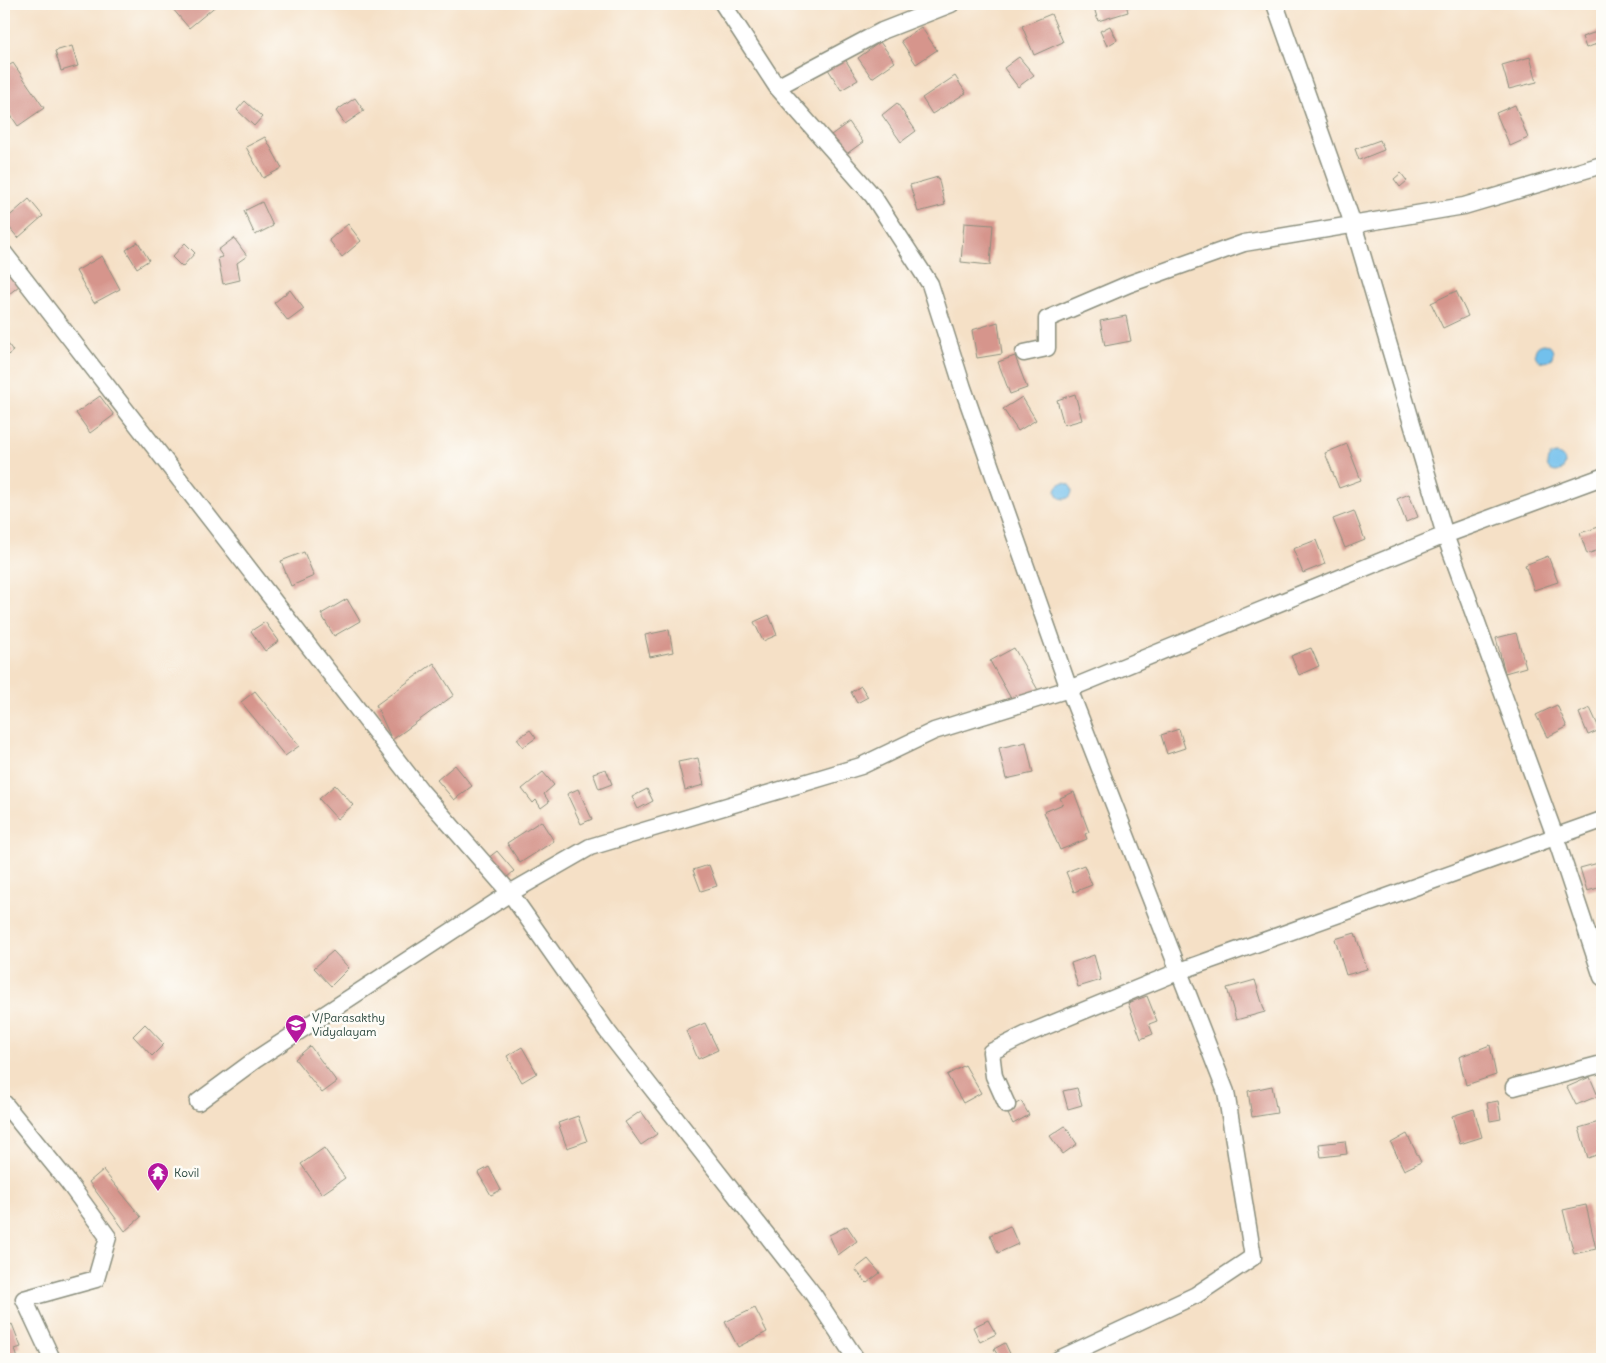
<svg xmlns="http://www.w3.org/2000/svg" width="1606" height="1363" font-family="Delius,sans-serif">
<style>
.water{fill:#72c0ec;stroke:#487e90}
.building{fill:#d6958c}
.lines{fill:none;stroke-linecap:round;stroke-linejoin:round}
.street-casing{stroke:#8a8e7d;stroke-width:19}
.street{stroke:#fff;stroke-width:16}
.labels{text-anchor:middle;stroke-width:5;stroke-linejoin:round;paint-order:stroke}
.poi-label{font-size:12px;fill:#1f3d34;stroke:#fdfcf7;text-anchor:start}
</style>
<rect width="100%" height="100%" fill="#fdfcf7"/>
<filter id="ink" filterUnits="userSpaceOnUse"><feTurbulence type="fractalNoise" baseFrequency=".02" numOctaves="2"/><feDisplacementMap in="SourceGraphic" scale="10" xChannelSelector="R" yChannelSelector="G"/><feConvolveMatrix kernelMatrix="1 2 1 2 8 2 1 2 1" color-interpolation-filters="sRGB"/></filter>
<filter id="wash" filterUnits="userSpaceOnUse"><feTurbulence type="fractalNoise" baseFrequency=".0096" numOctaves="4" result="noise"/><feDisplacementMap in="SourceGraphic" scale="20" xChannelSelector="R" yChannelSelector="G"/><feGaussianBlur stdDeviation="1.12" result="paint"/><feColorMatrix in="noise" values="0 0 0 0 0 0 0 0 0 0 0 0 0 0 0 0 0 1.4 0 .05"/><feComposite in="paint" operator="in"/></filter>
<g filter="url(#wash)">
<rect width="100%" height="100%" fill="#f5e0c6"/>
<!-- water -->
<path class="water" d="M1535 353a9 9 0 1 1 18 0a9 9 0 1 1-18 0Z
M1547 463a9 9 0 1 1 18 0a9 9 0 1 1-18 0Z
M1056 491a8 8 0 1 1 16 0a8 8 0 1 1-16 0Z"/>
<g id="blocks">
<!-- building -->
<path class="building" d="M 178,4 L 218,4 L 189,28 L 172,8 Z
M 1093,4 L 1126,4 L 1128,12 L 1098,21 Z
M 1051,14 L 1063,42 L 1034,55 L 1022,26 Z
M 1110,26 L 1117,40 L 1107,46 L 1100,31 Z
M 921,27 L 937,50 L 916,64 L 901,41 Z
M 1602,30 L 1602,42 L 1586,48 L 1582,37 Z
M 880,42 L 895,62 L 872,78 L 858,58 Z
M 72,46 L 78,66 L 61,71 L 55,51 Z
M 1019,57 L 1034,75 L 1018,87 L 1004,68 Z
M 1530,57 L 1537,82 L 1509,89 L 1502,65 Z
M 845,59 L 858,80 L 841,90 L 828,69 Z
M 13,63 L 44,108 L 18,126 L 4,105 L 4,69 Z
M 955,76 L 966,93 L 932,114 L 922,98 Z
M 355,98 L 364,111 L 345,124 L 336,111 Z
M 245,101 L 262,117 L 254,126 L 237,110 Z
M 897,103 L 916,131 L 901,142 L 882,115 Z
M 1515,105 L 1528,138 L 1510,146 L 1496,113 Z
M 849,122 L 863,142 L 845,155 L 831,135 Z
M 265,137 L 282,168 L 263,178 L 246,147 Z
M 1380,140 L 1384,150 L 1359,160 L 1355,149 Z
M 1401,173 L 1407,181 L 1400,187 L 1394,179 Z
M 938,177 L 945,205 L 918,212 L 910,185 Z
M 29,199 L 43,216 L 18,238 L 4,221 Z
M 262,202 L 273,226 L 255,235 L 244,211 Z
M 964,223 L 993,225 L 990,265 L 961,262 Z
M 348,224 L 361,241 L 342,257 L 329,240 Z
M 234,238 L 247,256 L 237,263 L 240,280 L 223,284 L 218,258 L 223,257 L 218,250 Z
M 138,242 L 149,260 L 137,268 L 126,250 Z
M 185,243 L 195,253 L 182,267 L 172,257 Z
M 102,256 L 120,289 L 94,303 L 76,271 Z
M 9,273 L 19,286 L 4,298 L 4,278 Z
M 290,290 L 304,309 L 288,321 L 274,303 Z
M 1456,291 L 1468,316 L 1443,328 L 1431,303 Z
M 1126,316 L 1131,341 L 1105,346 L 1100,321 Z
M 998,322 L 1002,354 L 977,358 L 972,330 Z
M 4,338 L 13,351 L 4,358 Z
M 1015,356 L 1027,388 L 1010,394 L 998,362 Z
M 1075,394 L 1082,420 L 1064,425 L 1057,400 Z
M 100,396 L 114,415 L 90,433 L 76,413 Z
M 1022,397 L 1036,420 L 1018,431 L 1003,409 Z
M 1347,444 L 1361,480 L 1339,488 L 1325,453 Z
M 1409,494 L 1418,517 L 1406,522 L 1397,499 Z
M 1354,511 L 1365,540 L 1345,548 L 1333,519 Z
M 1602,526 L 1602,549 L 1587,554 L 1580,533 Z
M 1316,540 L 1325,564 L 1303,573 L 1293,549 Z
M 304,552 L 314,576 L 291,586 L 281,561 Z
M 1548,556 L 1558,582 L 1534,590 L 1525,565 Z
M 347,599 L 360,621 L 334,636 L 321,614 Z
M 769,615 L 777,635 L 763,641 L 754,622 Z
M 265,622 L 279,641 L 265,651 L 251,631 Z
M 669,630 L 673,652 L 650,657 L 645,635 Z
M 1516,633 L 1526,667 L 1505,673 L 1496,638 Z
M 1014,648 L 1038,690 L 1014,704 L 990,661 Z
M 1311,648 L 1319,666 L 1299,675 L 1291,656 Z
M 434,663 L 454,695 L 392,740 L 376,705 Z
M 861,686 L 868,697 L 857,703 L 851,692 Z
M 255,691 L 299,746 L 285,756 L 241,702 Z
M 1557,705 L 1567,727 L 1547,737 L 1536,715 Z
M 1590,708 L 1600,730 L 1588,735 L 1579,713 Z
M 1179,729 L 1185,748 L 1167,754 L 1161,735 Z
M 530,730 L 536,738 L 523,747 L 517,739 Z
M 1026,742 L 1033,773 L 1006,779 L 999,748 Z
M 698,758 L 704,785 L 685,790 L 678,762 Z
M 455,765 L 472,786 L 454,800 L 437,780 Z
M 606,769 L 612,784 L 599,789 L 593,773 Z
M 543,772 L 554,785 L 544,794 L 549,802 L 541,808 L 536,800 L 533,803 L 522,789 Z
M 335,785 L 353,805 L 337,819 L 319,799 Z
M 578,789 L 592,819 L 581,824 L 567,794 Z
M 647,789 L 653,801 L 638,809 L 632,797 Z
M 1074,792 L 1089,832 L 1085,834 L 1087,839 L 1060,850 L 1044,812 L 1063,804 L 1060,798 Z
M 541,821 L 554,841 L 520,863 L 507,843 Z
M 497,851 L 514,871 L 504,880 L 487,859 Z
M 1602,862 L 1602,887 L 1587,891 L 1580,868 Z
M 709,865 L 717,886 L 701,891 L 693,870 Z
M 1084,865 L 1092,885 L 1074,892 L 1066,872 Z
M 1355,933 L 1367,969 L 1346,975 L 1335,939 Z
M 333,951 L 349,968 L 331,986 L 314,968 Z
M 1094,955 L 1101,980 L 1078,987 L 1071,963 Z
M 1255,980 L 1265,1012 L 1236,1020 L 1227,988 Z
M 1147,996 L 1157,1021 L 1149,1024 L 1153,1034 L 1141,1039 L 1128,1003 Z
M 705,1023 L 718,1050 L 698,1059 L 686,1031 Z
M 145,1024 L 164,1044 L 152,1056 L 133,1036 Z
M 1490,1045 L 1496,1075 L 1466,1085 L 1459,1057 Z
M 310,1046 L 337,1082 L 322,1093 L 295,1059 Z
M 522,1047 L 537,1073 L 522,1082 L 507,1056 Z
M 965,1065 L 981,1093 L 963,1103 L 947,1075 Z
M 1590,1077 L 1598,1096 L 1576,1105 L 1567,1087 Z
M 1272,1086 L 1277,1113 L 1252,1117 L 1248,1091 Z
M 1077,1088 L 1082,1105 L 1068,1109 L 1063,1091 Z
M 1021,1101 L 1029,1115 L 1013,1124 L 1006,1110 Z
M 1498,1101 L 1501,1119 L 1490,1121 L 1487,1103 Z
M 1474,1109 L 1482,1137 L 1460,1144 L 1452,1116 Z
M 641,1111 L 657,1134 L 641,1145 L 625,1122 Z
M 578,1116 L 587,1141 L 567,1148 L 558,1123 Z
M 1599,1122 L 1602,1134 L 1602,1153 L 1588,1158 L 1579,1128 Z
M 1065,1126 L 1077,1144 L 1063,1154 L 1050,1136 Z
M 1407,1134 L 1421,1162 L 1404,1170 L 1391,1143 Z
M 1345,1141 L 1347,1154 L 1321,1157 L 1319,1144 Z
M 324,1148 L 345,1178 L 322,1194 L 301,1164 Z
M 489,1167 L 501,1190 L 491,1195 L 478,1173 Z
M 103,1170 L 141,1217 L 125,1231 L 89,1182 Z
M 1586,1205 L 1596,1249 L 1574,1254 L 1563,1210 Z
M 847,1226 L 857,1241 L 838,1255 L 829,1235 Z
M 1010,1226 L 1018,1244 L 998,1253 L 990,1235 Z
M 868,1259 L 880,1273 L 867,1283 L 855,1269 Z
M 755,1308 L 767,1332 L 738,1347 L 725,1322 Z
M 988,1320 L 996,1334 L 980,1342 L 973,1327 Z
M 12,1324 L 21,1347 L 15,1349 L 18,1359 L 4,1359 L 4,1329 Z
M 1005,1343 L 1012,1358 L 1011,1359 L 1000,1359 L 994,1349 Z
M 1602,1346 L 1602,1359 L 1598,1348 Z"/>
</g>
</g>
<g filter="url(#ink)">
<use href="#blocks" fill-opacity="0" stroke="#8a8e7d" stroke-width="1"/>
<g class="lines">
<!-- street casing -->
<g class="street-casing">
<path id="street" d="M 723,4 L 777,87 L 873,196 L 930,284 L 963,388 L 1069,689 L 1226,1092 L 1253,1257 L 1196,1295 L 1059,1359
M 1275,4 L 1353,224 L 1445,535 L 1555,836 L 1602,977
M 777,87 L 882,31 L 951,4
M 4,253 L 421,791 L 510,893 L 607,1031 L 813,1294 L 856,1359
M 1024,353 L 1047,348 L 1047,319 L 1129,284 L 1244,243 L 1464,206 L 1602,165
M 1514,1087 L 1602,1064
M 198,1102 L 255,1060 L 510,893 L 590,847 L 861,766 L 934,731 L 1069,689 L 1445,535 L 1602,477
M 4,1103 L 68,1182 L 108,1237 L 96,1279 L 24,1299 L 52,1359
M 1007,1105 L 994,1076 L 991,1052 L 1027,1034 L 1180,971 L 1602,820"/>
</g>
<!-- street -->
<use href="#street" class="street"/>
</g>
</g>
<!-- icons -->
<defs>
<g id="school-pin" transform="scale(1.125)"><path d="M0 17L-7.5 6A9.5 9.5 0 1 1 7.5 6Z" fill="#b5179e" stroke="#fdfcf7"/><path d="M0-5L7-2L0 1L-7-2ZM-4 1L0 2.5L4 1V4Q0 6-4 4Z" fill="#fff"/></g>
<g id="temple-pin" transform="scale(1.125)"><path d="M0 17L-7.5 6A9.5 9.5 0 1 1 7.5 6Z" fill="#b5179e" stroke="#fdfcf7"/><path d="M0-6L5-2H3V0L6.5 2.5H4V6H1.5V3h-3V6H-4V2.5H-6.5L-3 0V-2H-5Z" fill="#fff"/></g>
</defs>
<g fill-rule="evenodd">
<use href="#school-pin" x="296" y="1025"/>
<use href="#temple-pin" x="158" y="1173"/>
</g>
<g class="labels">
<!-- poi labels -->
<g class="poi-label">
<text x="312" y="1022">V/Parasakthy<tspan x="312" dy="14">Vidyalayam</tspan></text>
<text x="174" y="1177">Kovil</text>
</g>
</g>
<!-- margin -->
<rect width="1606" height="1363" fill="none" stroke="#fdfcf7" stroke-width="20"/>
</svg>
